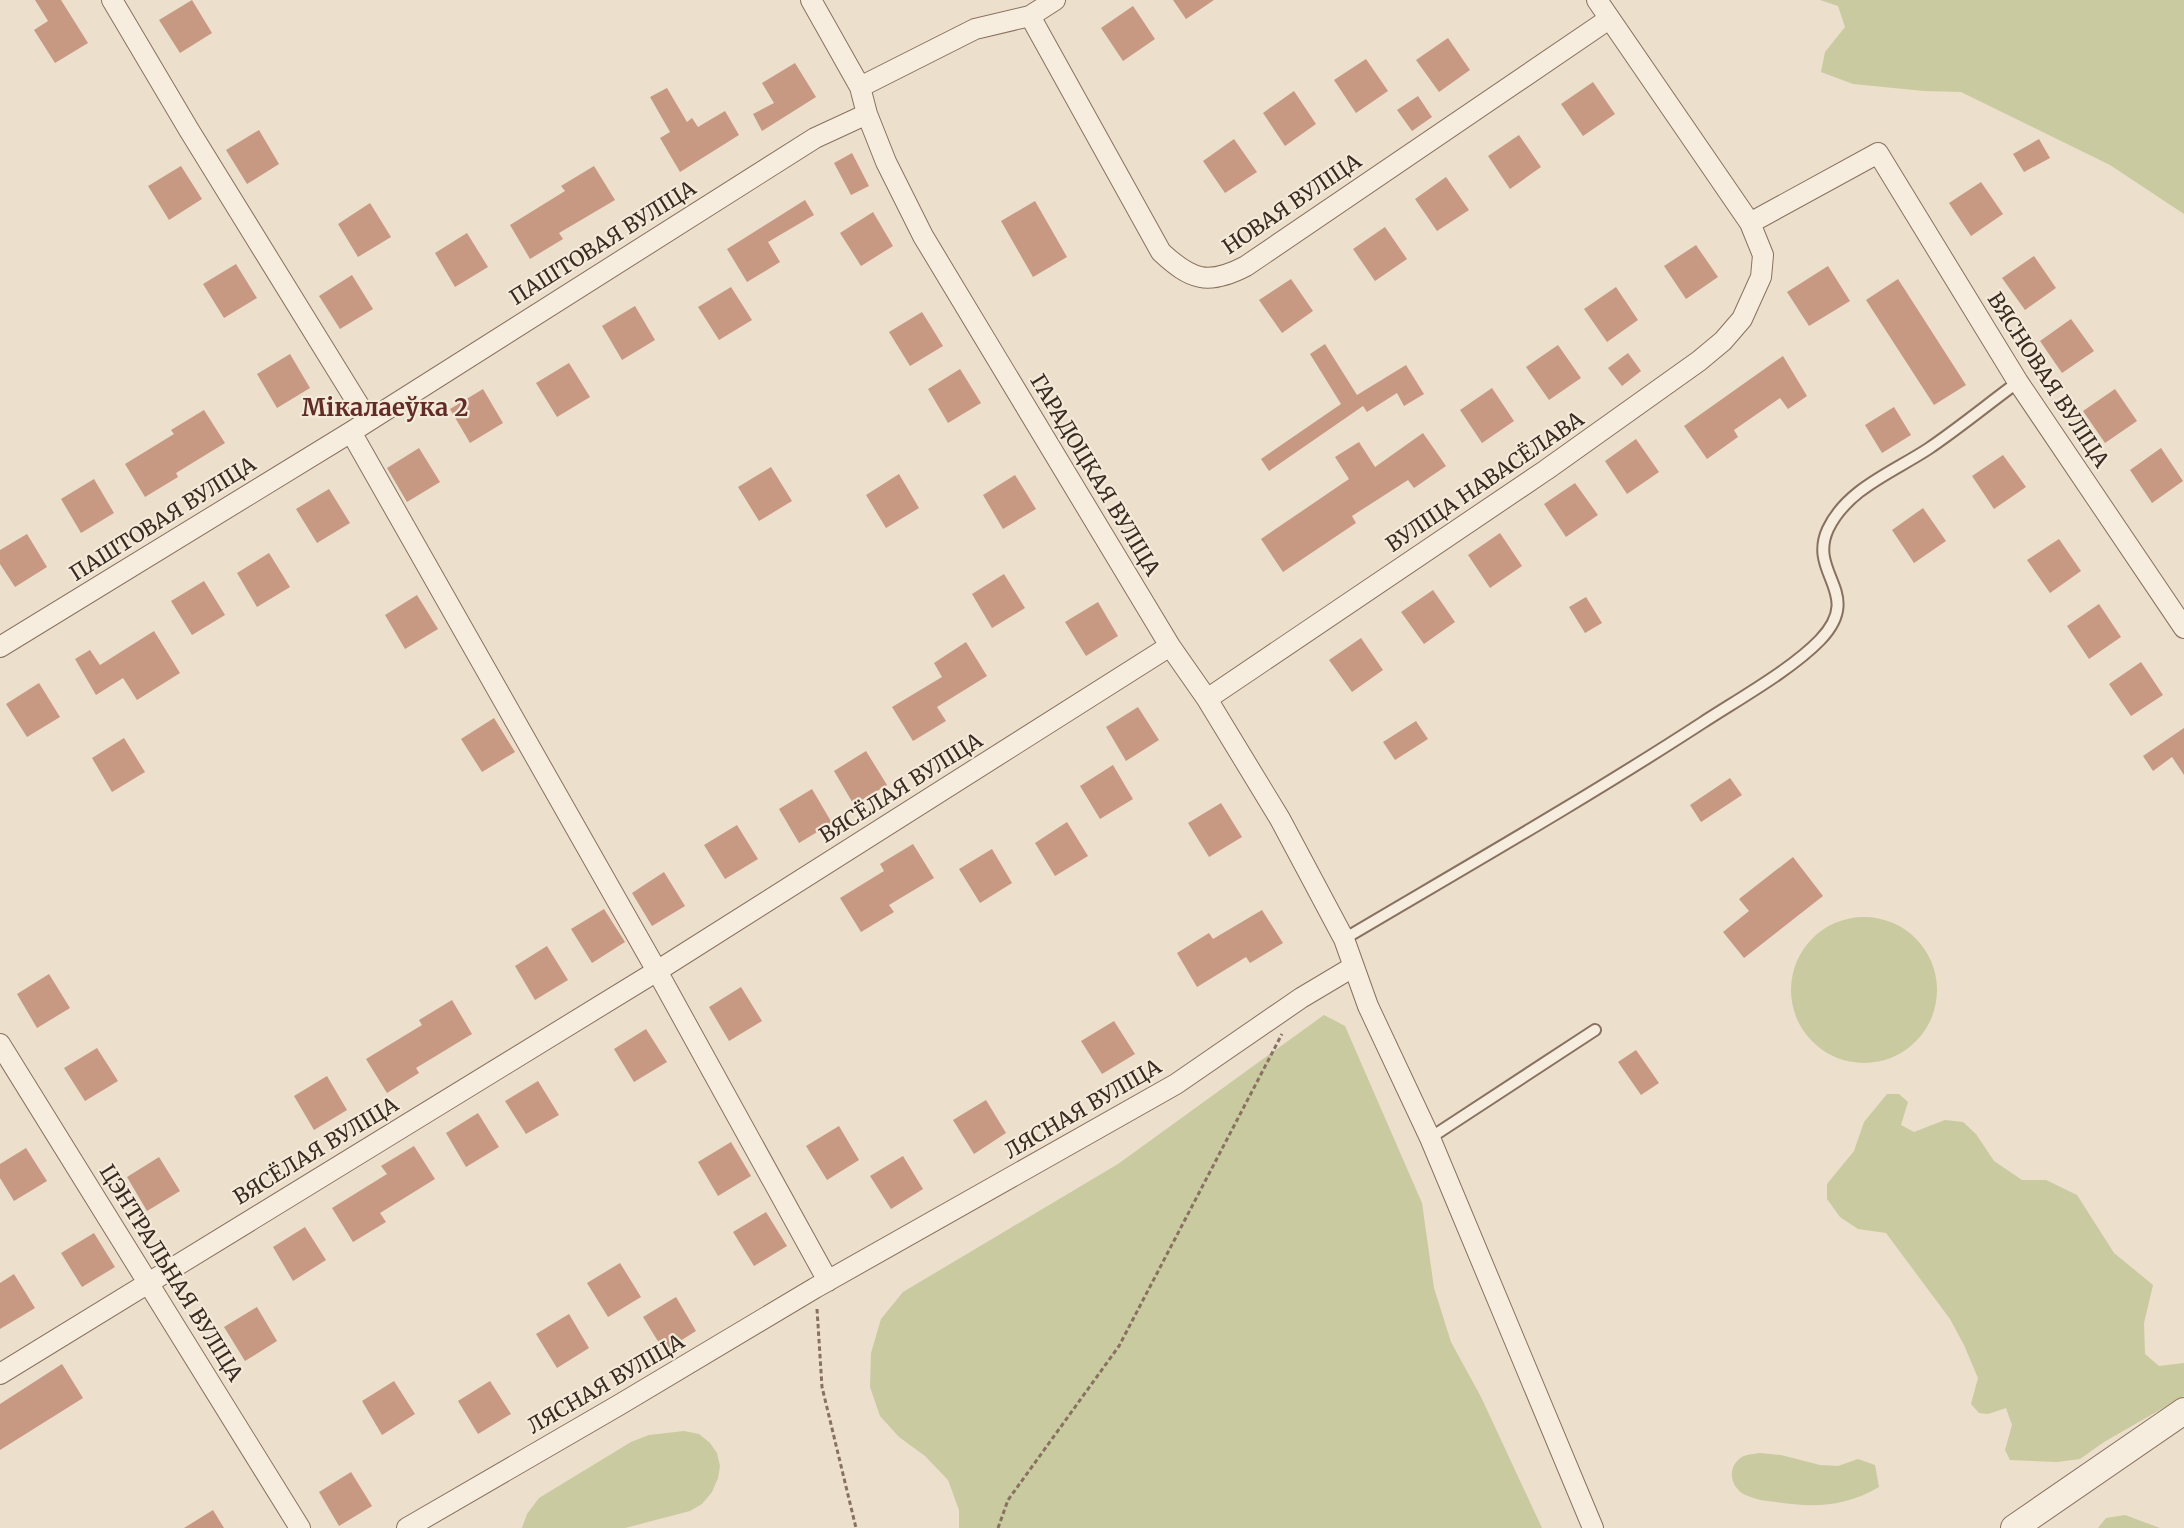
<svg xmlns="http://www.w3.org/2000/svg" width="2184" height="1528" font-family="Merriweather,serif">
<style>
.green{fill:#c9ca9f}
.building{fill:#c79983}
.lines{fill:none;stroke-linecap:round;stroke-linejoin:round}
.service-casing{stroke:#887160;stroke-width:14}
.minor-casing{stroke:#887160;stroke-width:22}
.tertiary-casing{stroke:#887160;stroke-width:28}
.path{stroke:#887160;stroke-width:3;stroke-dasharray:4.5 3;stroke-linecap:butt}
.service{stroke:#f7edde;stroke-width:10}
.minor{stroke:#f7edde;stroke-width:20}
.tertiary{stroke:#f7edde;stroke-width:26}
.labels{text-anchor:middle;stroke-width:4.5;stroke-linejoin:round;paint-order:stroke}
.street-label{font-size:21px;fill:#3a2b22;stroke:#f4eada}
.quarter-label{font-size:24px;font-weight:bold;fill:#632b25;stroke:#f4eada}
</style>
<rect width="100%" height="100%" fill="#ecdfcb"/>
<!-- green -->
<path class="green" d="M 1820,0 L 2184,0 L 2184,214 L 2110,165 L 1961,92 L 1924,91 L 1853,84 L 1821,72 L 1825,52 L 1845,27 L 1838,6 Z
M1791 990a73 73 0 1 1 146 0a73 73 0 1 1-146 0Z
M 1324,1015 L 1345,1026 L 1422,1203 L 1434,1288 L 1451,1342 L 1481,1397 L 1542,1528 L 959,1528 L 959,1510 L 948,1480 L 925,1456 L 899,1437 L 880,1416 L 870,1387 L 871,1353 L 881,1319 L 903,1292 L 1118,1164 Z
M 1887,1094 L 1899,1094 L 1908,1102 L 1901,1125 L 1914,1132 L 1945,1120 L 1963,1122 L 1976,1134 L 1994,1161 L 2022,1180 L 2046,1180 L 2077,1195 L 2114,1253 L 2153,1285 L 2144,1323 L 2145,1354 L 2159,1366 L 2184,1363 L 2184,1396 L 2104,1442 L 2080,1459 L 2057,1462 L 2010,1460 L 2005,1450 L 2012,1425 L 2006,1408 L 1988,1414 L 1979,1413 L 1971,1404 L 1978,1378 L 1964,1345 L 1950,1319 L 1886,1233 L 1858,1229 L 1840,1217 L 1827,1199 L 1827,1184 L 1854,1151 L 1864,1122 Z
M 684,1431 L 699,1434 L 710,1443 L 717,1453 L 720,1466 L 718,1478 L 712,1492 L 702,1504 L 690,1511 L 625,1528 L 522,1528 L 527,1514 L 539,1498 L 631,1442 L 649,1435 Z
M 1760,1453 L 1781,1455 L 1820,1465 L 1838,1466 L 1858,1459 L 1875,1465 L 1879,1487 C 1846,1507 1812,1508 1776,1502 C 1767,1501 1757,1500 1748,1496 C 1731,1490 1725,1468 1742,1457 C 1747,1454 1755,1454 1760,1453 Z
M 2125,1515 L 2160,1528 L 2098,1528 L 2106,1518 Z"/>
<!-- building -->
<path class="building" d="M 35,0 L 61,0 L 88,43 L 55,63 L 34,30 L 48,21 Z
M 192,0 L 212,33 L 180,53 L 159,20 Z
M 1173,0 L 1214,0 L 1186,19 Z
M 1133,6 L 1155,39 L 1123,61 L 1101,28 Z
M 1448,38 L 1470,70 L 1439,92 L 1416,60 Z
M 1366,59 L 1388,91 L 1356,113 L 1334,80 Z
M 795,63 L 816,97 L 762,131 L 753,114 L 774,103 L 762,83 Z
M 1593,82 L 1615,114 L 1583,136 L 1561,104 Z
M 667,88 L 687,122 L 692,118 L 698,127 L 725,111 L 739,135 L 680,172 L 660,138 L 670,132 L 650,97 Z
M 1294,91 L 1316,124 L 1285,146 L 1263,113 Z
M 1418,96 L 1432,117 L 1412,131 L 1397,110 Z
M 259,130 L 279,164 L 247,184 L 226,150 Z
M 1519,135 L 1541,167 L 1510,189 L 1488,156 Z
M 1234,139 L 1257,172 L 1225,193 L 1203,161 Z
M 2039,139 L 2050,158 L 2024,172 L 2013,154 Z
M 852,153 L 869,186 L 851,195 L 834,163 Z
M 181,166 L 202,199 L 169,220 L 148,186 Z
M 594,166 L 615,200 L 559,233 L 563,239 L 530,259 L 510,225 L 565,191 L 561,186 Z
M 1446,177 L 1469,210 L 1437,231 L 1415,199 Z
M 1981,182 L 2003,214 L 1971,236 L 1949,203 Z
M 805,200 L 814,215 L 768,242 L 780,262 L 747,282 L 727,249 Z
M 1035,201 L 1067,257 L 1033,277 L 1001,221 Z
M 370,203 L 391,237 L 358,257 L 338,224 Z
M 873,212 L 893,246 L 861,266 L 840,233 Z
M 1385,227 L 1407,259 L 1375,281 L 1353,249 Z
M 467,233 L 488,267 L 455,287 L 435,253 Z
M 1696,245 L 1718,277 L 1686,299 L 1664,266 Z
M 2034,256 L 2056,288 L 2025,310 L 2002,278 Z
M 236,264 L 257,298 L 224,318 L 203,284 Z
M 1828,266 L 1850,301 L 1809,326 L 1787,292 Z
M 352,275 L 373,309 L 340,329 L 319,296 Z
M 1291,279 L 1313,311 L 1282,333 L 1259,300 Z
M 1898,279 L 1966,385 L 1934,405 L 1866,300 Z
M 731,287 L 752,320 L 719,340 L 698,307 Z
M 1616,287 L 1638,320 L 1607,342 L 1584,309 Z
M 635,306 L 655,340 L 622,360 L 602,326 Z
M 922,312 L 943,346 L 910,366 L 889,332 Z
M 2071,319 L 2094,351 L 2062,373 L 2040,341 Z
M 1325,344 L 1357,395 L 1406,365 L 1424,394 L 1404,406 L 1397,393 L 1367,412 L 1363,406 L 1269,471 L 1261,459 L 1341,404 L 1310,354 Z
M 1558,345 L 1581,378 L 1549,400 L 1526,367 Z
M 1628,353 L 1641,371 L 1622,386 L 1608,368 Z
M 290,354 L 310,388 L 277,408 L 257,374 Z
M 1783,356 L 1807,396 L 1788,409 L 1780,398 L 1734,430 L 1738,437 L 1707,459 L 1684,426 Z
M 569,363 L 590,397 L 557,417 L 536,383 Z
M 960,369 L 981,403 L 948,423 L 928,389 Z
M 1492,388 L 1514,421 L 1482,443 L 1460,410 Z
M 483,389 L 503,423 L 470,443 L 450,409 Z
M 2115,389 L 2137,421 L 2105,443 L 2083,411 Z
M 1894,407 L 1911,435 L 1882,453 L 1865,425 Z
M 204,410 L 225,443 L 176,473 L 178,477 L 145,497 L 125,464 L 174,434 L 171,430 Z
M 1423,433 L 1446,466 L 1414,488 L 1408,480 L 1352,516 L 1356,523 L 1283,572 L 1261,539 L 1349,479 L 1335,457 L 1359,442 L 1375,467 Z
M 1636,439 L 1659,472 L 1627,494 L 1605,461 Z
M 419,448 L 440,482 L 407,502 L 387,468 Z
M 2161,448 L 2183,481 L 2152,503 L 2130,470 Z
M 2003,455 L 2026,487 L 1994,509 L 1972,476 Z
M 771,467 L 792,501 L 759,521 L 738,487 Z
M 899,474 L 919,508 L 886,528 L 866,495 Z
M 1015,475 L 1036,509 L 1003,529 L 983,495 Z
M 94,479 L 114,513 L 81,533 L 61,499 Z
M 1575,483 L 1598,515 L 1566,537 L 1544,504 Z
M 329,489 L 350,523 L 317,543 L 296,509 Z
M 1923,508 L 1946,541 L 1914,563 L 1892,530 Z
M 1500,533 L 1522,566 L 1490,588 L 1468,555 Z
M 27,534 L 47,567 L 15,587 L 0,564 L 0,550 Z
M 2059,539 L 2081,571 L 2050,593 L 2027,560 Z
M 269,553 L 290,587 L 257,607 L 237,573 Z
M 1004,574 L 1025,608 L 992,628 L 972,594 Z
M 204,581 L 225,615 L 192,635 L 171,601 Z
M 1433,590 L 1455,622 L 1424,644 L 1401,612 Z
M 417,595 L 438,629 L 405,649 L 385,615 Z
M 1586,597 L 1602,623 L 1585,633 L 1569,607 Z
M 1098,602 L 1118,636 L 1086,656 L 1065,622 Z
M 2099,604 L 2121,637 L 2089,659 L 2067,626 Z
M 154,631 L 180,673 L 137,700 L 123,678 L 96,695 L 75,659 L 90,650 L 100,665 Z
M 1361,638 L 1383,670 L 1352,692 L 1329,660 Z
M 966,642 L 987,676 L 937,707 L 946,721 L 913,741 L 892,707 L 942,677 L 934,663 Z
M 2141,662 L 2163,695 L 2131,716 L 2109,684 Z
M 39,683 L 60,717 L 27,737 L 6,704 Z
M 1138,707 L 1159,740 L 1126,761 L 1106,727 Z
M 494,718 L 515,752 L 482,772 L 461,739 Z
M 1416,721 L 1428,739 L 1395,760 L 1383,742 Z
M 2184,728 L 2184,775 L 2172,757 L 2153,771 L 2143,756 Z
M 124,738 L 145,772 L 112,792 L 92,758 Z
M 866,751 L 887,785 L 854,805 L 834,771 Z
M 1113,765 L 1133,799 L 1100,819 L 1080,786 Z
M 1730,778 L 1742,795 L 1701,822 L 1690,805 Z
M 812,789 L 832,823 L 799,843 L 779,809 Z
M 1221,803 L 1242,837 L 1209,857 L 1188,823 Z
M 1067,822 L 1088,856 L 1055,876 L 1035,843 Z
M 737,825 L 758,859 L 725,879 L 704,845 Z
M 913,844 L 934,878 L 889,905 L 894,912 L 861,932 L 840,898 L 884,871 L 880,864 Z
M 992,849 L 1012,883 L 980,903 L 959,869 Z
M 1793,857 L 1823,896 L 1744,958 L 1723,932 L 1749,911 L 1739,899 Z
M 664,872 L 685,906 L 652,926 L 632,893 Z
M 604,909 L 625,942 L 592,963 L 571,929 Z
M 1262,910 L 1283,943 L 1250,963 L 1246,957 L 1197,987 L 1177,953 L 1209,933 L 1213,939 Z
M 547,946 L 568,980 L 535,1000 L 515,966 Z
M 49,974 L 70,1008 L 37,1028 L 17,994 Z
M 741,987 L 762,1021 L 729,1041 L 709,1007 Z
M 452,1000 L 472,1034 L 416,1068 L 419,1073 L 387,1093 L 366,1059 L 422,1025 L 419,1020 Z
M 1114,1021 L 1135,1054 L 1102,1074 L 1081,1041 Z
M 646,1029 L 667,1062 L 634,1082 L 614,1049 Z
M 97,1048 L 118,1081 L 85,1101 L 64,1068 Z
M 1636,1050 L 1659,1083 L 1641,1095 L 1618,1062 Z
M 327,1076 L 347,1110 L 314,1130 L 294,1096 Z
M 538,1081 L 559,1115 L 526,1134 L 505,1101 Z
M 986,1100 L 1006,1133 L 974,1154 L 953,1120 Z
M 478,1113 L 499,1147 L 466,1167 L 446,1133 Z
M 839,1126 L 859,1160 L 827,1180 L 806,1146 Z
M 731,1142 L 751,1176 L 718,1196 L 698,1162 Z
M 414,1146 L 435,1179 L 380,1213 L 386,1222 L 353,1242 L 332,1208 L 387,1174 L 381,1166 Z
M 26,1148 L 47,1181 L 14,1201 L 0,1178 L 0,1164 Z
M 903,1156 L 923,1189 L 891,1209 L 870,1176 Z
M 159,1157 L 180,1191 L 147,1211 L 127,1177 Z
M 766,1212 L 787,1246 L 754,1266 L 733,1232 Z
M 305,1227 L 326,1260 L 293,1281 L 273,1247 Z
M 94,1233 L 115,1267 L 82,1287 L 61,1253 Z
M 620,1263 L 641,1297 L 608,1317 L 587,1283 Z
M 14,1274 L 35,1308 L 0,1329 L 0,1283 Z
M 676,1297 L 696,1331 L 664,1351 L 643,1317 Z
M 257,1307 L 277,1341 L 245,1361 L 224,1327 Z
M 569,1314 L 589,1348 L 557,1368 L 536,1334 Z
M 62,1364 L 83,1398 L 0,1450 L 0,1404 Z
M 394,1381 L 415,1414 L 382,1435 L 362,1401 Z
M 490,1381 L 511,1414 L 478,1434 L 458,1401 Z
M 351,1472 L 372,1506 L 339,1526 L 319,1492 Z
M 213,1510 L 224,1528 L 184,1528 Z"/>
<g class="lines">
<!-- service casing -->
<g class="service-casing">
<path id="service" d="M 1344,939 C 1464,868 1585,799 1702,723 C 1737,700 1791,670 1820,640 C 1865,593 1807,574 1828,529 C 1847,489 1893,472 1928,449 C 1959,428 1988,404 2018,382
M 1430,1138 L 1595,1030"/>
</g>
<!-- minor casing -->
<g class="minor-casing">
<path id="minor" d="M 112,0 L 189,130 L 368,420
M 811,0 L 860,87 L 867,114 L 886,162 L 923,236 L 1170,646 L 1207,699 L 1280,819 L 1344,939 L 1368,1006 L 1430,1138 L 1593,1528
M 1030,16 L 1161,252 C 1191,280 1208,286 1246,266 L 1609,19
M 860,87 L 975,29 L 1030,16 L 1055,0
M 1750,223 L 1878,153 L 2018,382 L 2184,628
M 351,432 L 657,971 L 828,1281
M 0,647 L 351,432 L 815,138 L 867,114
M 1207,699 L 1546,470 L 1699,361 L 1723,341 L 1742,319 L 1761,277 L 1763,255 L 1750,223 L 1597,0
M 0,1044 L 300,1528
M 0,1374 L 657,971 L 1170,646
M 407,1528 L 619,1405 L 815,1288 L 1176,1084 L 1301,998 L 1353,967"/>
</g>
<!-- tertiary casing -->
<g class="tertiary-casing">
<path id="tertiary" d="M 2014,1528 L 2184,1411"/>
</g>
<!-- path -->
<path class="path" d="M 817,1309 L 822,1387 L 856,1528
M 998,1528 L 1008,1500 L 1119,1346 L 1282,1034"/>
<!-- service -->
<use href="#service" class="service"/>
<!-- minor -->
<use href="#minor" class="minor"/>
<!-- tertiary -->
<use href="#tertiary" class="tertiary"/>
</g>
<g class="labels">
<!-- street labels -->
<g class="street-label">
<text transform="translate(1292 204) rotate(-34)" y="7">НОВАЯ ВУЛІЦА</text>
<text transform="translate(603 243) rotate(-32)" y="7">ПАШТОВАЯ ВУЛІЦА</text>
<text transform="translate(2048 380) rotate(57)" y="7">ВЯСНОВАЯ ВУЛІЦА</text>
<text transform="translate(1095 475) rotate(59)" y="7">ГАРАДОЦКАЯ ВУЛІЦА</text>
<text transform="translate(1485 482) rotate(-34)" y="7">ВУЛІЦА НАВАСЁЛАВА</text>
<text transform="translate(163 519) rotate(-32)" y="7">ПАШТОВАЯ ВУЛІЦА</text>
<text transform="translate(901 788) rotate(-32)" y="7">ВЯСЁЛАЯ ВУЛІЦА</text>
<text transform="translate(1083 1109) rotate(-30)" y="7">ЛЯСНАЯ ВУЛІЦА</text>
<text transform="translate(316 1151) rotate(-31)" y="7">ВЯСЁЛАЯ ВУЛІЦА</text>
<text transform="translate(171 1273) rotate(58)" y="7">ЦЭНТРАЛЬНАЯ ВУЛІЦА</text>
<text transform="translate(606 1384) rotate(-30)" y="7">ЛЯСНАЯ ВУЛІЦА</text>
</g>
<!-- quarter labels -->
<g class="quarter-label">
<text x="385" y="416">Мікалаеўка 2</text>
</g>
</g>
</svg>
